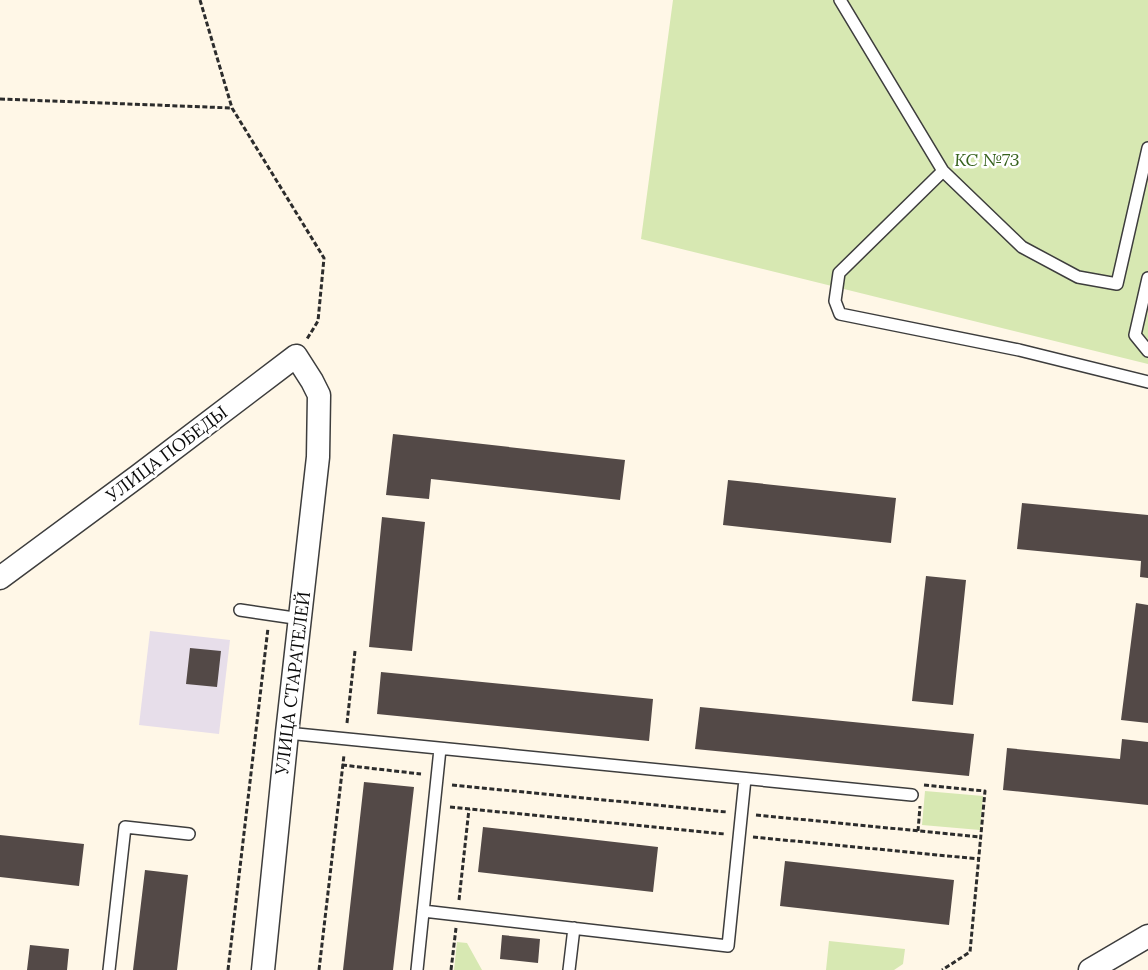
<svg xmlns="http://www.w3.org/2000/svg" width="1148" height="970" font-family="Lora,serif">
<style>
.industrial{fill:#e7deea}
.green{fill:#d7e8b2}
.building{fill:#534947}
.lines{fill:none;stroke-linecap:round;stroke-linejoin:round}
.service-casing{stroke:#3d3d3d;stroke-width:14}
.minor-casing{stroke:#3d3d3d;stroke-width:25}
.path{stroke:#2c2c2c;stroke-width:3;stroke-dasharray:5 2.5;stroke-linecap:butt}
.service{stroke:#fff;stroke-width:11}
.minor{stroke:#fff;stroke-width:22}
.labels{text-anchor:middle;stroke-width:5;stroke-linejoin:round;paint-order:stroke}
.park-label{font-size:18px;font-style:italic;fill:#35611c;stroke:#fff}
.street-label{font-size:18px;fill:#0a0a0a;stroke:#fff}
</style>
<rect width="100%" height="100%" fill="#fff7e7"/>
<!-- industrial -->
<path class="industrial" d="M 150,631 L 230,640 L 219,734 L 139,725 Z"/>
<!-- green -->
<path class="green" d="M 673,0 L 1148,0 L 1148,364 L 641,239 Z
M 925,791 L 983,796 L 980,830 L 922,825 Z
M 829,941 L 905,949 L 903,964 L 894,970 L 826,970 Z
M 457,942 L 467,943 L 482,970 L 454,970 Z"/>
<!-- building -->
<path class="building" d="M 393,434 L 625,460 L 620,500 L 431,479 L 429,499 L 386,495 Z
M 728,480 L 896,498 L 891,543 L 723,525 Z
M 1022,503 L 1148,515 L 1148,578 L 1140,577 L 1141,561 L 1017,549 Z
M 382,517 L 425,522 L 412,651 L 369,647 Z
M 926,576 L 966,580 L 953,705 L 912,701 Z
M 1136,603 L 1148,605 L 1148,723 L 1121,720 Z
M 190,648 L 221,651 L 217,687 L 186,684 Z
M 381,672 L 653,699 L 649,741 L 377,714 Z
M 700,707 L 974,734 L 969,776 L 695,749 Z
M 1122,739 L 1148,742 L 1148,805 L 1003,790 L 1007,748 L 1120,759 Z
M 364,782 L 414,787 L 393,970 L 343,970 Z
M 483,827 L 658,847 L 653,892 L 478,872 Z
M 0,835 L 84,844 L 79,886 L 0,877 Z
M 785,861 L 954,880 L 949,925 L 780,906 Z
M 145,870 L 188,875 L 177,970 L 133,970 Z
M 502,935 L 540,939 L 538,963 L 500,959 Z
M 30,945 L 69,949 L 67,970 L 27,970 Z"/>
<g class="lines">
<!-- service casing -->
<g class="service-casing">
<path id="service" d="M 840,0 L 943,171 L 1022,247 L 1078,277 L 1117,284 L 1148,148
M 943,171 L 839,273 L 835,301 L 840,314 L 1019,350 L 1148,382
M 1148,278 L 1135,335 L 1148,351
M 240,610 L 301,619
M 287,733 L 912,795
M 423,911 L 728,946 L 745,779
M 109,970 L 125,827 L 189,834
M 417,970 L 440,749
M 569,970 L 574,928"/>
</g>
<!-- minor casing -->
<g class="minor-casing">
<path id="minor" d="M 0,578 L 138,476 L 296,356 L 312,381 L 319,395 L 318,457 L 287,733 L 263,970
M 1090,970 L 1148,936"/>
</g>
<!-- path -->
<path class="path" d="M 200,0 L 232,108 L 324,258 L 318,321 L 307,339
M 0,99 L 232,108
M 347,723 L 355,651
M 342,765 L 421,774
M 452,785 L 727,812
M 924,785 L 985,791 L 970,952 L 942,970
M 450,807 L 725,834
M 756,815 L 981,837
M 918,831 L 920,806
M 753,837 L 979,859
M 459,900 L 469,809
M 228,970 L 268,628
M 319,970 L 344,755
M 451,970 L 456,928"/>
<!-- service -->
<use href="#service" class="service"/>
<!-- minor -->
<use href="#minor" class="minor"/>
</g>
<g class="labels">
<!-- park labels -->
<g class="park-label">
<text x="987" y="166">КС №73</text>
</g>
<!-- street labels -->
<g class="street-label">
<text transform="translate(167 454) rotate(-37)" y="6">УЛИЦА ПОБЕДЫ</text>
<text transform="translate(293 683) rotate(-83)" y="6">УЛИЦА СТАРАТЕЛЕЙ</text>
</g>
</g>
</svg>
